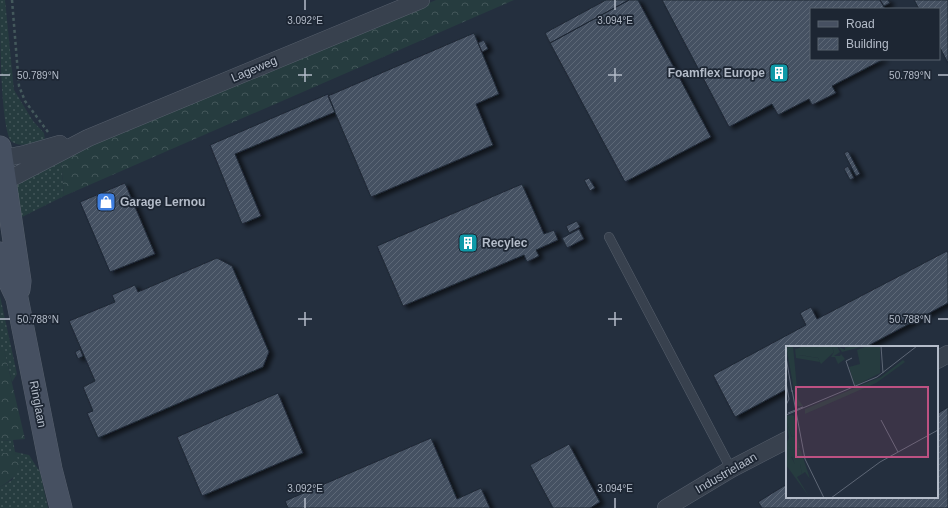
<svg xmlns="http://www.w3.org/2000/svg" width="948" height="508" font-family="Arial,sans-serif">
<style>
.grass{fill:url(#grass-dots)}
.forest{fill:url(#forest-crowns)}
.building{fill:url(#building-hatch);stroke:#1f2835;filter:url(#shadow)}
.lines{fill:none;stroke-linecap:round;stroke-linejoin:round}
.service-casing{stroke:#565f6c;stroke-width:10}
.minor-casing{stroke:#565f6c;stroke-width:18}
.secondary-casing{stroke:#565f6c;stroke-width:23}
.path{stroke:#44595c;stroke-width:2.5;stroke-dasharray:3 3;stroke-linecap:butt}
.service{stroke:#38414e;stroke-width:9}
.minor{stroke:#38414e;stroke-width:17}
.secondary{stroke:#465061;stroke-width:22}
.ticks{fill:none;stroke:#b4bcc9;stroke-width:1.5}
.labels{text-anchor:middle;stroke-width:3.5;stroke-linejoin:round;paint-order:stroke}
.street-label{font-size:12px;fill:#b4bcc9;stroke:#1d2633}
.poi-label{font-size:12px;font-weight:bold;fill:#b4bcc9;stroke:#1d2633;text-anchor:start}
.inset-road{fill:none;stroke:#5e6776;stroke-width:1}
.view{fill:#bd5182;fill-opacity:0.15;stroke:#bd5182;stroke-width:2}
.inset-edge{fill:none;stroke:#b4bcc9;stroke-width:2}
.ticks-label{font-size:10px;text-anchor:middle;fill:#b4bcc9;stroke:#1d2633;stroke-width:3.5;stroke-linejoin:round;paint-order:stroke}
</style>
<defs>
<pattern id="grass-dots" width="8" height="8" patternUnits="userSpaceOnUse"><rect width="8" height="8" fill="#263c3f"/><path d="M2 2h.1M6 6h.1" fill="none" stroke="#435659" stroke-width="1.8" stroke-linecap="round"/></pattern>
<pattern id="forest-crowns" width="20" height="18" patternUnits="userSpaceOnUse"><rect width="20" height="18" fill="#263c3f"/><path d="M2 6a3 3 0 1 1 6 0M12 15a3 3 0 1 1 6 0" fill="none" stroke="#435659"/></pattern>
<pattern id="building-hatch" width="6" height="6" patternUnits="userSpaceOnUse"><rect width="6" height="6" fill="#455162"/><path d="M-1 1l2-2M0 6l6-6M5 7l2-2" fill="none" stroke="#5d6877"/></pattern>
<filter id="shadow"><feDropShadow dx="4.5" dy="2.5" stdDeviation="2" flood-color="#0009"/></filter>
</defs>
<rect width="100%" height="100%" fill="#242f3e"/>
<!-- grass -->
<path class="grass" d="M 0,0 L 5,0 L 14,90 L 33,121 L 44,133 L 45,141 C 34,143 23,148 12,142 C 0,131 0,23 0,0 Z
M 61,158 L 64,196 L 20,218 L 13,190 L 19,178 Z
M 0,296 L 17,374 L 12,382 L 4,350 L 0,351 Z
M 13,440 L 15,452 L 29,455 L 40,472 L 48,508 L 0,508 L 0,487 L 12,480 L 19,467 L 15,453 L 0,453 L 0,441 Z"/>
<!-- forest -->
<path class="forest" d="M 436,0 L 514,0 L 64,196 L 61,158 L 82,148 Z
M 4,349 L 25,439 L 0,441 L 0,351 Z
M 0,453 L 15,453 C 25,470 15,478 0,487 Z"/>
<!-- building -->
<path class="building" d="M 606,0 L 629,0 L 550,43 L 545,33 Z
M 629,0 L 638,0 L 711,137 L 625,182 L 550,43 Z
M 662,0 L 880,0 L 885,9 L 811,9 L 811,59 L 884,59 L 832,86 L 836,93 L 812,105 L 809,99 L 778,115 L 772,104 L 729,127 Z
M 880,0 L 888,0 L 890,3 L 884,6 Z
M 914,0 L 948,0 L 948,63 L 939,46 L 939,9 L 919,9 Z
M 474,33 L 499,94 L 476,104 L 493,145 L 371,197 L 328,96 Z
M 484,40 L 488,49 L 482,52 L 478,43 Z
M 328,94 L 335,112 L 235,154 L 261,216 L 242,224 L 210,145 Z
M 848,151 L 860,174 L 856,176 L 844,153 Z
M 848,166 L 854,178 L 850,180 L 844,169 Z
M 589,178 L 595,188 L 590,191 L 584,180 Z
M 125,183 L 155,254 L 110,272 L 80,202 Z
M 522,184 L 544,234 L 554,230 L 558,240 L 536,250 L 539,256 L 527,262 L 524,255 L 403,306 L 377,246 Z
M 577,221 L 580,227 L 569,233 L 566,226 Z
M 579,229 L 584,239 L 567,248 L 562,238 Z
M 947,251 L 948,253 L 948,303 L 866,347 L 787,347 L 787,389 L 735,417 L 713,375 L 806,325 L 800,313 L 811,307 L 817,319 Z
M 217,258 L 232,266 L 269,352 L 263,367 L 98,438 L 87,413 L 93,411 L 83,387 L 95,381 L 69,321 L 115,302 L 112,295 L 135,285 L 138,292 Z
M 80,349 L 83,356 L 78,359 L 75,352 Z
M 278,393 L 303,453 L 202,496 L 177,437 Z
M 948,407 L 948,508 L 762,508 L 758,502 L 787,484 L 787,497 L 937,497 L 937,414 Z
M 431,438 L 457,499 L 481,488 L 490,508 L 288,508 L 285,501 Z
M 569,444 L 600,502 L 590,508 L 553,508 L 530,465 Z"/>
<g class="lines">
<!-- service casing -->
<g class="service-casing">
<path id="service" d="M 609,237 L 731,469"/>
</g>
<!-- minor casing -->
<g class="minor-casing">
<path id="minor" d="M 0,159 L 25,154 L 60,144
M 0,184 L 88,138 L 421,0
M 937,360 L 948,354
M 666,508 L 731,469 L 787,440"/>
</g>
<!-- secondary casing -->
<g class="secondary-casing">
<path id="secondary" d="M 0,147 L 20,281 L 19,289
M 0,253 L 4,270 L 17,298 L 51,469 L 61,508"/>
</g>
<!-- path -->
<path class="path" d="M 12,0 L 19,86 L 25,101 L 48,132"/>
<!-- service -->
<use href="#service" class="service"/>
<!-- minor -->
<use href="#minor" class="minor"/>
<!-- secondary -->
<use href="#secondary" class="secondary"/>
</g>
<!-- ticks -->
<path class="ticks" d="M 305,0 L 305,10M 615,0 L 615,10M 305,68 L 305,82M 615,68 L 615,82M 0,75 L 10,75M 298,75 L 312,75M 608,75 L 622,75M 938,75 L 948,75M 305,312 L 305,326M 615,312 L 615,326M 0,319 L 10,319M 298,319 L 312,319M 608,319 L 622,319M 938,319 L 948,319M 305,498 L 305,508M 615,498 L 615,508"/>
<!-- icons -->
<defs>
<g id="building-square" transform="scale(1)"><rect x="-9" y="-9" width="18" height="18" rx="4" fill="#0f9aa8" stroke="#1d2633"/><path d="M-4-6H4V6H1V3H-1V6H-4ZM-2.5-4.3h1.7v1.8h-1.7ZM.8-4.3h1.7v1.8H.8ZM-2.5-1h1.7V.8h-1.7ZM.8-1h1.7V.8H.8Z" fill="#fff"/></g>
<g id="shop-square" transform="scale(1)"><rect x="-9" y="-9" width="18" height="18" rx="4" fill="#3f7fe0" stroke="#1d2633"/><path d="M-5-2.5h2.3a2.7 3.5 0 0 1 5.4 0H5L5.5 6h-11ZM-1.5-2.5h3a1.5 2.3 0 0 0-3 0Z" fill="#fff"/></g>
</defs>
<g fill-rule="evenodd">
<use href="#building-square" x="779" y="73"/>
<use href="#shop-square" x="106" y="202"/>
<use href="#building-square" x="468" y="243"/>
</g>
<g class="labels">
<!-- street labels -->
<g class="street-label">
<text transform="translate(254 69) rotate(-23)" y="4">Lageweg</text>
<text transform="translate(38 404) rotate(79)" y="4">Ringlaan</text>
<text transform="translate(726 473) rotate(-30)" y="4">Industrielaan</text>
</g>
<!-- poi labels -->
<g class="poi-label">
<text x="765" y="77" text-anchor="end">Foamflex Europe</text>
<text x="120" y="206">Garage Lernou</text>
<text x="482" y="247">Recylec</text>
</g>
</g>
<!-- overview -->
<g transform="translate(786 346)">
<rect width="152" height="152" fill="#242f3e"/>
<path d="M 0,0 L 7,0 L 12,53 L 17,60 L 11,60 ZM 17,0 L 49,0 L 46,1 L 48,6 L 35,18 L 32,12 L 13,9 L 13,2 ZM 52,0 L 59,4 L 59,0 L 79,0 L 56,6 ZM 81,0 L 94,0 L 94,27 L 69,40 L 63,21 L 74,18 L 71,4 ZM 6,69 L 8,70 L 12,94 L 11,89 L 6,91 L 0,75 L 0,70 ZM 0,93 L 5,102 L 12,102 L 15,105 L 24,133 L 19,126 L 16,128 L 14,118 L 9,119 L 4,104 L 0,104 Z" fill="#263c3f"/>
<path d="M 51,0 L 54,6 L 48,10 L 54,10 L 55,8 L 59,13 L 52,18 L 49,11 L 45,11 L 48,6 L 46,1 ZM 13,2 L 13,9 L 32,12 L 34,16 L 10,12 L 9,3 ZM 117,14 L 119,16 L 90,37 L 19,68 L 19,63 L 95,31 ZM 0,75 L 6,91 L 11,89 L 14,102 L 5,102 L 1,96 L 3,92 ZM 12,103 L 12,107 L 5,111 L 9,118 L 14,118 L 16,128 L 11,131 L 24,152 L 0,119 L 0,104 Z" fill="#263c3f"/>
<path class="inset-road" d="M 95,0 L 97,27M 0,11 L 6,46M 66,12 L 60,15 L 69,41M 0,37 L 3,53 L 0,59M 6,44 L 19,113 L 38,152M 2,67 L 17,61M 0,69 L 91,31 L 131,0M 95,74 L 112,106M 45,152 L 94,116 L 152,84"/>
<path class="view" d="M 10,41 L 142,41 L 142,111 L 10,111 Z"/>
<rect width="152" height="152" class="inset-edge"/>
</g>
<g class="ticks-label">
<text x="305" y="24">3.092°E</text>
<text x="615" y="24">3.094°E</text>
<text x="38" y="79">50.789°N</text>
<text x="910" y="79">50.789°N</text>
<text x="38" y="323">50.788°N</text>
<text x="910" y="323">50.788°N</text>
<text x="305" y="492">3.092°E</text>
<text x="615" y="492">3.094°E</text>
</g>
<!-- legend -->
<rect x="810" y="8" width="130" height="52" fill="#1d2633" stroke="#59626f"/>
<rect x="818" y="21" width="20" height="6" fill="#465061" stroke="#59626f"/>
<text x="846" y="28" font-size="12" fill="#b4bcc9">Road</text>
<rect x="818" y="38" width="20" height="12" fill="url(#building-hatch)" stroke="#59626f"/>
<text x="846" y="48" font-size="12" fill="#b4bcc9">Building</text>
</svg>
